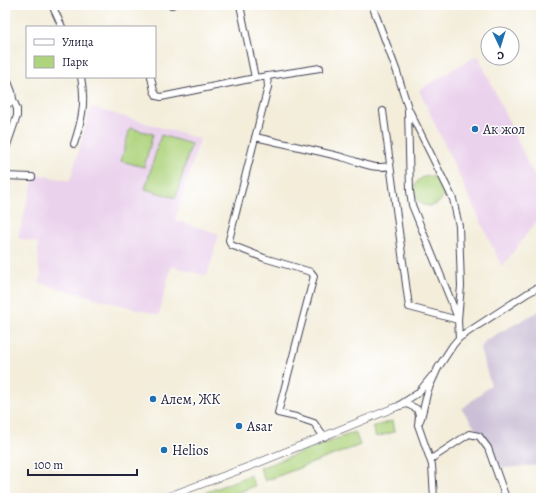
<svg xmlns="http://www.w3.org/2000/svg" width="546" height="503" font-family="Alegreya,serif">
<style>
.built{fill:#ead1ec}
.industrial{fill:#cabfd6}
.green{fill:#afd47e;stroke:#687b5c}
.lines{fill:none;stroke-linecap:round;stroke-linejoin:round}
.minor-casing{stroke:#414053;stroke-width:8}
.tertiary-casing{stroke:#414053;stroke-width:8}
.minor{stroke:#fff;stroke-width:6}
.tertiary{stroke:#fff;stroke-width:7}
.poi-dot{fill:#1f6fb2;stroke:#fff;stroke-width:1.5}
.labels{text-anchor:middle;stroke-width:3;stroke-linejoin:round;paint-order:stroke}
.poi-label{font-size:14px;fill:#22223b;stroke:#fff;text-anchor:start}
</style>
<rect width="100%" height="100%" fill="#fff"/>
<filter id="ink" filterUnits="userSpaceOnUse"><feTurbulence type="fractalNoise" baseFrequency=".025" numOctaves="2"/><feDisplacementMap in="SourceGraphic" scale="8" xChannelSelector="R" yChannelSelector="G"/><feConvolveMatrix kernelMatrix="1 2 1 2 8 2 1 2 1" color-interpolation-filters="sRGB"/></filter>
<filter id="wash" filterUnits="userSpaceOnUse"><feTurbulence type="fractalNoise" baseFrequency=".012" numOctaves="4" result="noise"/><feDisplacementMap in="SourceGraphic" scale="16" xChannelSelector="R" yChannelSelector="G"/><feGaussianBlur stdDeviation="0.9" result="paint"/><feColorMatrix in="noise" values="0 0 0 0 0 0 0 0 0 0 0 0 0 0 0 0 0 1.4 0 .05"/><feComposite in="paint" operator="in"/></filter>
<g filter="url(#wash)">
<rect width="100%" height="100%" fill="#f3edda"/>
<!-- built -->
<path class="built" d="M 478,55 L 530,168 L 541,186 L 541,215 L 502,267 L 419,90 Z
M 91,107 L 200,139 L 175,220 L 219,234 L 207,276 L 171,266 L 159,315 L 39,283 L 41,275 L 39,268 L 38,243 L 18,238 L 35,174 L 70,181 Z"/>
<!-- industrial -->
<path class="industrial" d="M 541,310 L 541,465 L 503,468 L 462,409 L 491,385 L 480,349 L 486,340 Z"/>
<!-- green -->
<path class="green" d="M 130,128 L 153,134 L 144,167 L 121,161 Z
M 161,135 L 191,144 L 176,198 L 145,189 Z
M414 191a15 15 0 1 1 30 0a15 15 0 1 1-30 0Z
M 392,421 L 394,432 L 376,437 L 372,427 Z
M 355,432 L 360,445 L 265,481 L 260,468 Z
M 250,475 L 255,486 L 223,498 L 192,498 Z"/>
</g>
<g filter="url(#ink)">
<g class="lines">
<!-- minor casing -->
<g class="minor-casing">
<path id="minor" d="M 52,5 L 62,27
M 171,5 L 172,5
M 240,5 L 255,78
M 372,5 L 397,72 L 408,108 L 453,199 L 459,226 L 461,286 L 458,320 L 459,338
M 5,74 L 12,92 L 13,99 L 10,103 L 5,105
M 267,76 L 268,87 L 229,240 L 231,245 L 264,258 L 311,272 L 314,276 L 278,413 L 296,417 L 314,423 L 324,437
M 151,77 L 154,91 L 157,96 L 161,97 L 255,78 L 320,68
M 408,110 L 410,191 L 412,205 L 458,318
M 383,111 L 409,307 L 458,320
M 255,137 C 285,144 315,150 345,158 C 360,162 373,170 389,166
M 74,144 C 82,120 86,102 81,77
M 5,151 L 17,116 L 17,109 L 13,99
M 5,176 L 32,177
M 401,404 L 418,393 L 432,376
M 396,407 L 407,404 L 417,409 L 419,416 L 418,425 L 432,465 L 434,498
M 418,425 L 421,418 L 428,390 L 438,368 L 453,345 L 459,338 L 474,328 L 528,293 L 541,286
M 431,459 L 469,434 L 479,436 L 488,448 L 506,498"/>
</g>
<!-- tertiary casing -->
<g class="tertiary-casing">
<path id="tertiary" d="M 164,498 L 253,465 L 396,407"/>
</g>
<!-- minor -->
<use href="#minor" class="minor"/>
<!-- tertiary -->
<use href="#tertiary" class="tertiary"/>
</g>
</g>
<!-- markers -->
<g class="poi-dot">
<circle cx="475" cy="129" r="4"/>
<circle cx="153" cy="399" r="4"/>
<circle cx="239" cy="426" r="4"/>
<circle cx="164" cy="450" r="4"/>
</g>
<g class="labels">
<!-- poi labels -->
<g class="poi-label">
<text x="483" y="134">Ак жол</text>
<text x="161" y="404">Алем, ЖК</text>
<text x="247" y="431">Asar</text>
<text x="172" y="455">Helios</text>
</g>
</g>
<!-- margin -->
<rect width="546" height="503" fill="none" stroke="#fff" stroke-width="20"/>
<!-- legend -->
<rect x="26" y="26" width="130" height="52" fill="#ffffff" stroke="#a7a7b1"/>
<rect x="34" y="39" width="20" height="6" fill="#ffffff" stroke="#a7a7b1"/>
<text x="62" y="46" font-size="12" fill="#22223b">Улица</text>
<rect x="34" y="56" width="20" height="12" fill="#afd47e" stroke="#a7a7b1"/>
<text x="62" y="66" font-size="12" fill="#22223b">Парк</text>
<!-- north arrow -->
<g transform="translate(500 46) rotate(176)"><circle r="19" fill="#ffffff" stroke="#a7a7b1"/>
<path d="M0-3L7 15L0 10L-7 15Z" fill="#1f6fb2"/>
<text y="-6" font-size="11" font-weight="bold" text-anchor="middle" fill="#22223b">С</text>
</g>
<!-- scale -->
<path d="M28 469v6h109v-6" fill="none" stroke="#22223b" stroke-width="2"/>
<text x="34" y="469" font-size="12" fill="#22223b" stroke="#ffffff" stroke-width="3" paint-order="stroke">100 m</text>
</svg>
